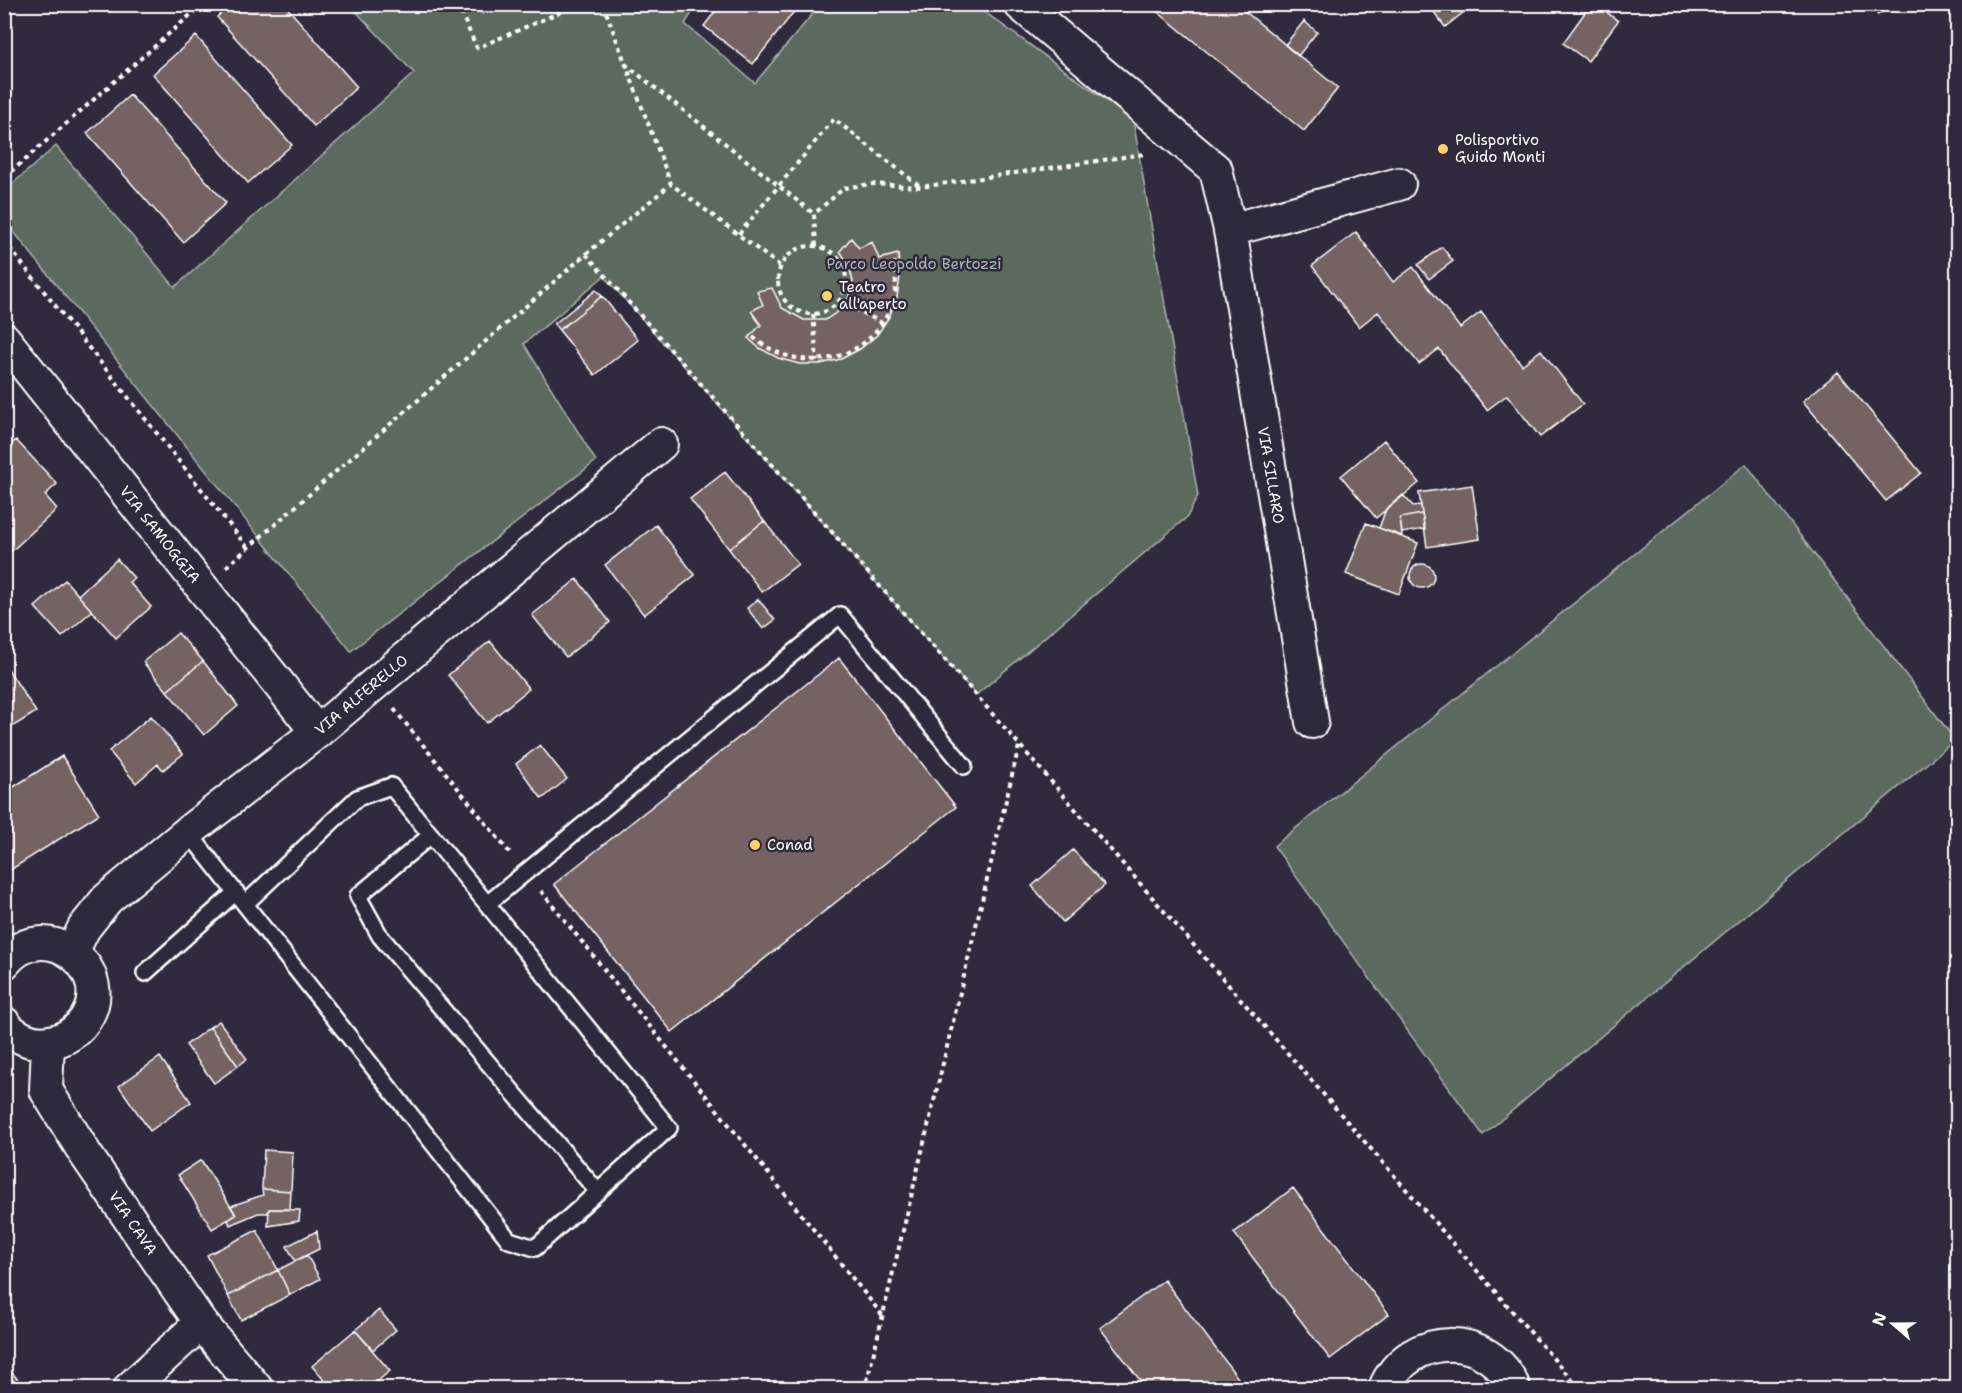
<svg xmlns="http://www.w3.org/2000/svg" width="1962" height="1393" font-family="'Shantell Sans',sans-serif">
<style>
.green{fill:#5b695f;stroke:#adb4af;stroke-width:1.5}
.building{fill:#756262;stroke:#fff;stroke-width:1.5}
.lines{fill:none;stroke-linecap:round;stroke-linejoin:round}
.service-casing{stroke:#fff;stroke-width:20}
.minor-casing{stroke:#fff;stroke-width:36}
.path{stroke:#fff;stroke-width:4;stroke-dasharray:4.5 4.5;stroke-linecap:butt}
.service{stroke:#2f2a3d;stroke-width:15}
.minor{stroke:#2f2a3d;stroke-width:32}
.poi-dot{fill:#ffd166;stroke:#2f2a3d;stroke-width:2}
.labels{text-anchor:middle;stroke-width:5;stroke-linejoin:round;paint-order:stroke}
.poi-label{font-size:15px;fill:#fff;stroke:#2f2a3d;text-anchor:start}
.park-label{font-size:15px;fill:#adb4af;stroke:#2f2a3d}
.street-label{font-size:15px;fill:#fff;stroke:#2f2a3d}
</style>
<rect width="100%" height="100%" fill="#2f2a3d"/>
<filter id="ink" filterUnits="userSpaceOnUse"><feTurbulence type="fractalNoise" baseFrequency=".0167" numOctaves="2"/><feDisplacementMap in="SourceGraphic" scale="12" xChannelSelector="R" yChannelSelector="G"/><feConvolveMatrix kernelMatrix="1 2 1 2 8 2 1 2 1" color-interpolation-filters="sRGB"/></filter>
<g filter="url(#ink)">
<!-- green -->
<path class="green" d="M 505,4 L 697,5 L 685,24 L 755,83 L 820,5 L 975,5 L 1133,120 L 1198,496 L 1187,517 L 976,695 L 604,276 L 524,344 L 596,461 L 351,651 L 5,221 L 4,191 L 56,146 L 175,287 L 414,73 L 350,5 L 478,5 L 482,14 Z
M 1746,464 L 1955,740 L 1483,1135 L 1274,846 Z"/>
<!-- building -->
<path class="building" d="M 231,4 L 284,4 L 357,87 L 314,126 L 217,17 Z
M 721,4 L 745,7 L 747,4 L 800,4 L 753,64 L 704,26 Z
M 1148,4 L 1236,4 L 1338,88 L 1304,131 Z
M 1428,4 L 1474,4 L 1445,27 Z
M 1591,4 L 1596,4 L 1618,21 L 1588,61 L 1563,43 Z
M 1870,4 L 1892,4 L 1878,15 Z
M 1304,21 L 1317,32 L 1298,56 L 1285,45 Z
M 196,36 L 292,145 L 248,183 L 153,74 Z
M 130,95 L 226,203 L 183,242 L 87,133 Z
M 1356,232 L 1393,282 L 1413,267 L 1460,328 L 1481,312 L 1522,365 L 1541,350 L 1583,404 L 1540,437 L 1507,395 L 1487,410 L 1439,349 L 1419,364 L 1378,312 L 1359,327 L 1312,266 Z
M 851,238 L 859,248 L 872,242 L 879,259 L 898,254 L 900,276 L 897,297 L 889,317 L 877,335 L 860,349 L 841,359 L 820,364 L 799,364 L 778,358 L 759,348 L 748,338 L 761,325 L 751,311 L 763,305 L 757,291 L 772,288 L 782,308 L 804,320 L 825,320 L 843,308 L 848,299 L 853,282 L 849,265 L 840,251 Z
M 1442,247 L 1453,261 L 1429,279 L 1418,265 Z
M 596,290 L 602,296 L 559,330 L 554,324 Z
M 602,296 L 638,340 L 595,375 L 559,330 Z
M 1838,372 L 1921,473 L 1886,501 L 1803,401 Z
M 16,440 L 57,484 L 45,495 L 57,509 L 4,558 L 4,451 Z
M 1384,440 L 1419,483 L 1376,518 L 1341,476 Z
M 725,472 L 764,521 L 729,549 L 690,499 Z
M 1472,485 L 1480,539 L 1427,547 L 1419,493 Z
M 1403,495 L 1413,506 L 1421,505 L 1422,514 L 1400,518 L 1402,536 L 1379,528 L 1386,509 Z
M 1422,514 L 1425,529 L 1402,533 L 1400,518 Z
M 764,521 L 798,564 L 762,592 L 729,549 Z
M 1366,523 L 1418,543 L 1399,594 L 1346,574 Z
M 656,525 L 695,575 L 644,615 L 605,565 Z
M 117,559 L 134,578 L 129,582 L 151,607 L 116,638 L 78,595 Z
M1410 576a12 12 0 1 1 24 0a12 12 0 1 1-24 0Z
M 577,579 L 610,622 L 566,657 L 532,615 Z
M 65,580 L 92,611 L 62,637 L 35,607 Z
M 758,599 L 775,620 L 763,629 L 747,608 Z
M 178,633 L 203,661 L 167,691 L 143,662 Z
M 490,641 L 529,689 L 487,723 L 448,675 Z
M 839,658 L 956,807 L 672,1032 L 554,884 Z
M 203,661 L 238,706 L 204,735 L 167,691 Z
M 4,663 L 36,712 L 4,732 Z
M 151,716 L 183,754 L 163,770 L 158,764 L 136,783 L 109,751 Z
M 540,745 L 567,779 L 542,799 L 516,764 Z
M 62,756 L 99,814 L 4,874 L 4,793 Z
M 1073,850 L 1105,885 L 1063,922 L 1032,886 Z
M 219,1021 L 247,1059 L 238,1066 L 210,1027 Z
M 210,1027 L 238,1066 L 214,1083 L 186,1045 Z
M 160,1057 L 191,1102 L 150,1131 L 119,1086 Z
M 264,1150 L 293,1152 L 291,1191 L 262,1189 Z
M 201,1160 L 236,1215 L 212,1229 L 178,1175 Z
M 1293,1188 L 1389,1314 L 1330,1359 L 1234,1233 Z
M 262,1189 L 291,1191 L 290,1209 L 269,1209 L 268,1213 L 258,1213 L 230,1225 L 228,1220 L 236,1215 L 231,1206 L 263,1195 Z
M 269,1209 L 300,1210 L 299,1221 L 268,1226 Z
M 257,1230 L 278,1270 L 228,1296 L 207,1255 Z
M 317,1231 L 319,1249 L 295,1261 L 287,1246 Z
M 307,1255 L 320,1279 L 290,1295 L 278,1270 Z
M 278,1270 L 290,1295 L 241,1320 L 228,1296 Z
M 1164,1280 L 1241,1382 L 1233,1388 L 1146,1388 L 1100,1328 Z
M 379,1310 L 396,1330 L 373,1350 L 355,1330 Z
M 355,1330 L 390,1371 L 369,1388 L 331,1388 L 312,1366 Z
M 4,1363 L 18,1380 L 8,1388 L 4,1388 Z"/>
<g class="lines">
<!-- service casing -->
<g class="service-casing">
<path id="service" d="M 188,832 L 509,1240 L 535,1248 L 669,1128 L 391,786 L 357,798 L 245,904
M 431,835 L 358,896 L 380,936 L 598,1192
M 487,904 L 840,615 L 964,766
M 145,973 L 236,892"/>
</g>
<!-- minor casing -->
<g class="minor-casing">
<g id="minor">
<path id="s1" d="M 1020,4 L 1216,170 L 1230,230 L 1312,722"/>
<path d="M 1230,230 L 1399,184"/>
<path id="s2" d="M 4,339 L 317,732"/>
<path id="s3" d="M 72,952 L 84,928 L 107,899 L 188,832 L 317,732 L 661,444"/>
<path d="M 4,963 C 45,910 124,974 81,1025 C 73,1034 62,1041 49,1042 C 33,1045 14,1037 4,1023"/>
<path id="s4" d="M 48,1043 L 46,1090 L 86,1155 L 201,1323 L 256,1388"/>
<path d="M 130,1388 L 201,1323"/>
<path d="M 1385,1388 C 1409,1331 1490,1330 1514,1388"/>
</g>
</g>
<!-- path -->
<path class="path" d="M 457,4 L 477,48 L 579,4
M 603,4 L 671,184 L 780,266
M 625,64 L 814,214
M 4,178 L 203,4
M 739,234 L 834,119 L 921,187
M 4,241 L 248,548
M778 280a34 34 0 1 1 68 0a34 34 0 1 1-68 0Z
M 816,246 L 814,214 L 844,188 L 871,184 L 921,187 L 1144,154
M 586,254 L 976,695 L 1579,1388
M 839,300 L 882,323
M 813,314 L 817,361
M 753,337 C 801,378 874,362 893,300 C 897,286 896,272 894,259
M 226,567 L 586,254 L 671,184
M 394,709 L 510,853
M 541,891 L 883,1316
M 873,1388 L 867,1381 L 1019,746"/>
<!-- service -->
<use href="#service" class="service"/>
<!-- minor -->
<use href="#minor" class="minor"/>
</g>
</g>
<!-- markers -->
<g class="poi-dot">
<circle cx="1443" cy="149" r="6"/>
<circle cx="827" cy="296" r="6"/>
<circle cx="755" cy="845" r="6"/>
</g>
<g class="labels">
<!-- poi labels -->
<g class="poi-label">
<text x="1455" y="145">Polisportivo<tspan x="1455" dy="17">Guido Monti</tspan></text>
<text x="839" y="292">Teatro<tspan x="839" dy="17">all'aperto</tspan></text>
<text x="767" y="850">Conad</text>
</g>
<!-- park labels -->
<g class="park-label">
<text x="914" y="269">Parco Leopoldo Bertozzi</text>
</g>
<!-- street labels -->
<g class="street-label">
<text dy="5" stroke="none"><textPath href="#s1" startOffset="567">VIA SILLARO</textPath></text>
<text dy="5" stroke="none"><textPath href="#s2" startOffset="250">VIA SAMOGGIA</textPath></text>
<text dy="5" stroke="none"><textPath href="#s3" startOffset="390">VIA ALFERELLO</textPath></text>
<text dy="5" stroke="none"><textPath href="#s4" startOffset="206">VIA CAVA</textPath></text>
</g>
</g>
<!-- margin -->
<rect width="1962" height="1393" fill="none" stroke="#2f2a3d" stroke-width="24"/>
<rect x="12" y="12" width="1938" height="1369" fill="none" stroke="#fff" stroke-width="2" filter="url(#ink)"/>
<!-- north arrow -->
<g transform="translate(1893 1324) rotate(290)" stroke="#2f2a3d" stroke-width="4.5" paint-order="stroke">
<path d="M0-4.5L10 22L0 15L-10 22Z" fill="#ffffff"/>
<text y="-9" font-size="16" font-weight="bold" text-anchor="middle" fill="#ffffff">N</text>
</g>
</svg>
